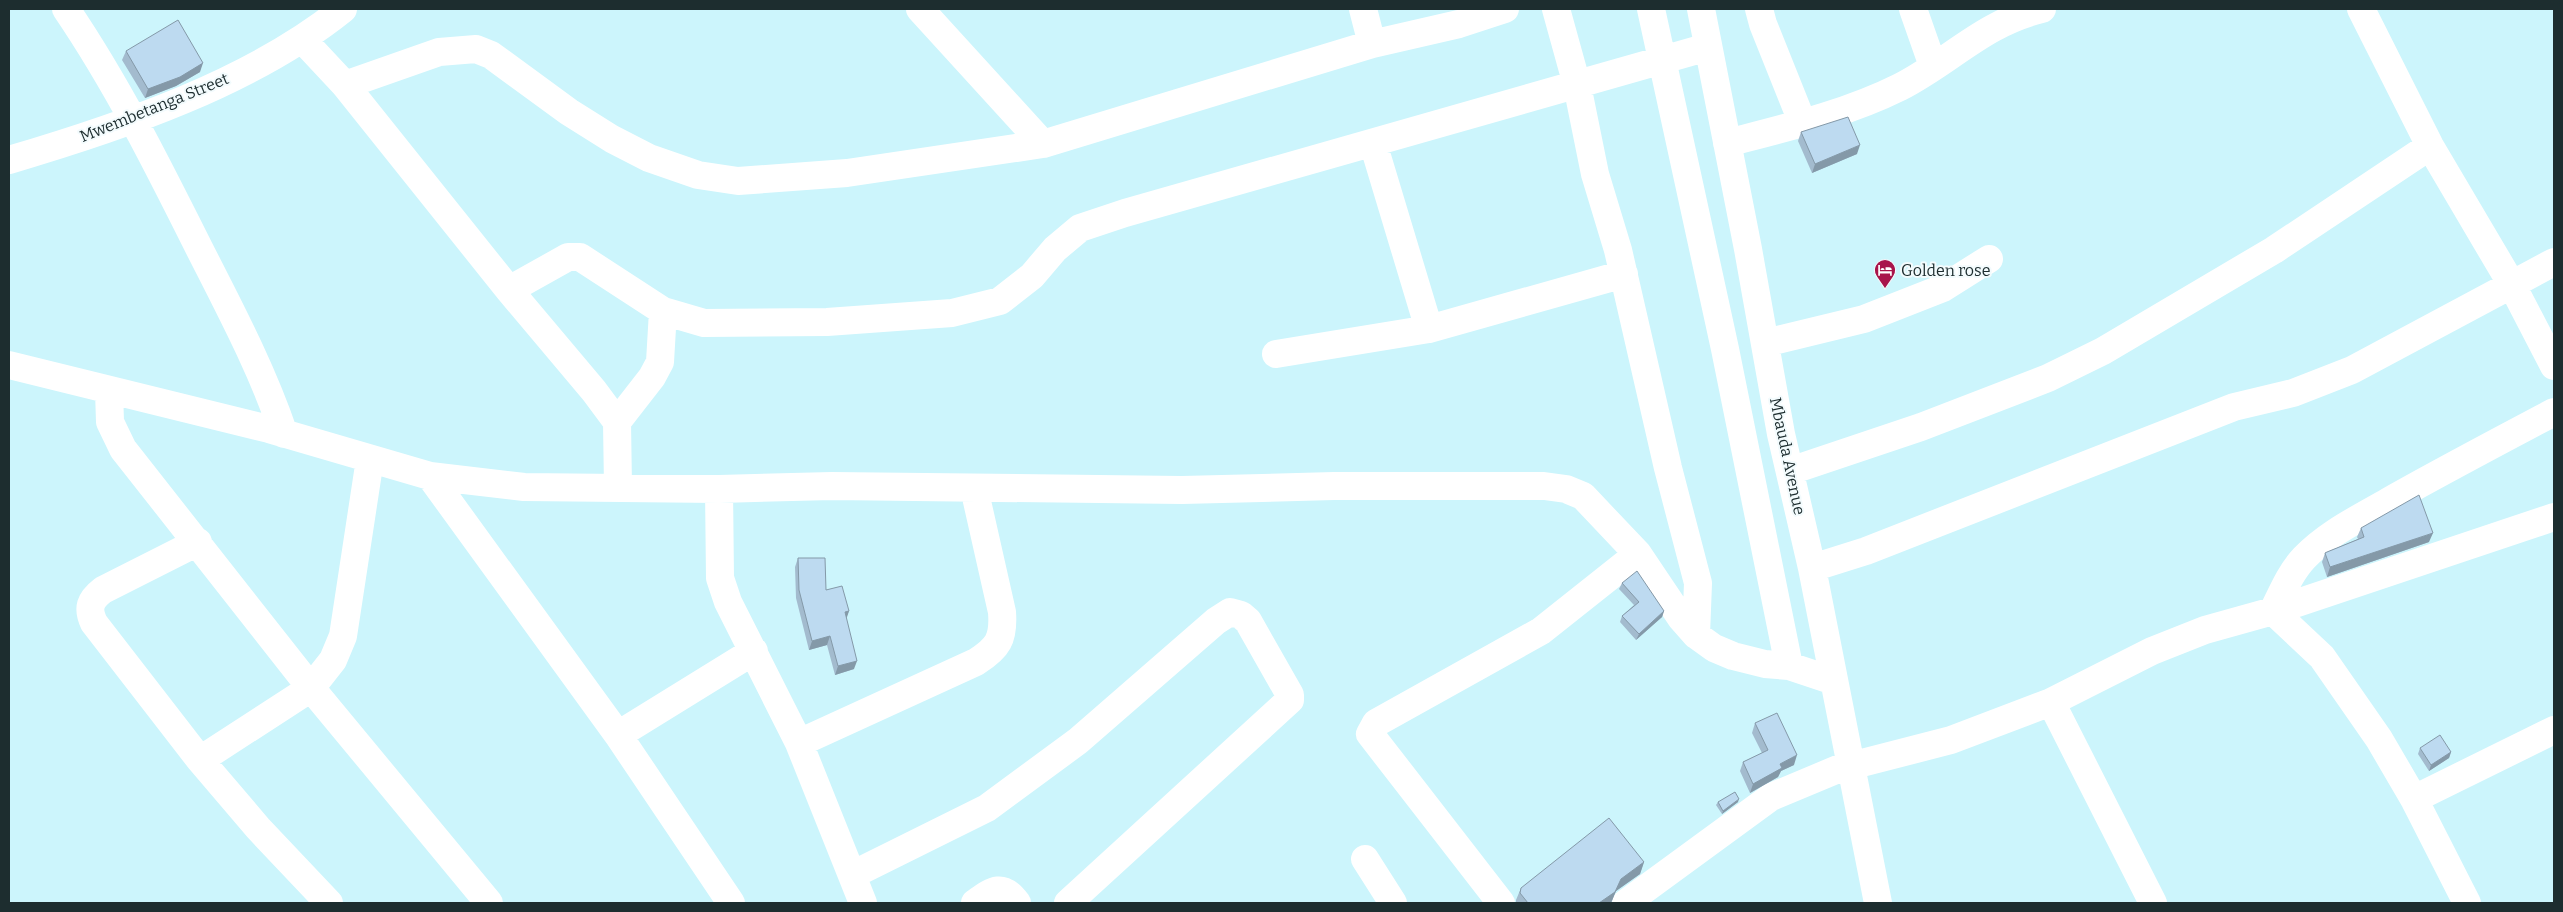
<svg xmlns="http://www.w3.org/2000/svg" width="2563" height="912" font-family="Bitter,serif">
<style>
.lines{fill:none;stroke-linecap:round;stroke-linejoin:round}
.minor{stroke:#fff;stroke-width:28}
.wall{fill:#a3bbce}
.shaded-wall{fill:#8499a8}
.building{fill:#bddaf0;stroke:#8499a8}
.labels{text-anchor:middle;stroke-width:4;stroke-linejoin:round;paint-order:stroke}
.street-label{font-size:16px;fill:#1d2d2f;stroke:#f3fbfd}
.poi-label{font-size:16px;fill:#1d2d2f;stroke:#f3fbfd;text-anchor:start}
</style>
<rect width="100%" height="100%" fill="#ccf5fc"/>
<g class="lines">
<!-- minor -->
<path class="minor" d="M 66,9 C 117,84 158,166 199,248 C 230,309 262,369 284,434
M 920,9 L 1043,144
M 1363,9 L 1372,44
M 1556,9 L 1577,85 L 1595,174 L 1618,250 L 1668,468 L 1698,583 L 1696,635
M 1651,9 L 1725,349 L 1789,666
M 1701,9 L 1748,249 L 1781,434 L 1812,568 L 1878,903
M 1759,9 L 1763,24 L 1803,124
M 1913,9 L 1933,66
M 2361,9 L 2430,146 L 2512,285 L 2554,366
M 302,39 L 345,85 L 509,290 L 594,391 L 617,422 L 618,487
M 345,85 L 439,52 L 476,49 L 491,55 L 569,112 L 612,139 L 649,158 L 698,175 L 738,181 L 847,173 L 1043,144 L 1372,44 L 1459,24 L 1505,9
M 1373,143 L 1429,329
M 1727,143 C 1785,128 1846,114 1900,87 C 1951,61 1983,23 2042,9
M 9,160 C 121,127 251,83 343,9
M 509,290 L 568,257 L 580,257 L 663,311 L 704,323 L 827,322 L 952,313 L 1000,301 L 1032,276 L 1055,249 L 1080,228 L 1125,213 L 1708,47
M 1765,343 L 1864,319 L 1943,288 L 1989,259
M 1276,354 L 1429,329 L 1624,274
M 9,365 L 269,429 L 430,476 L 524,487 L 719,489 L 832,486 L 1182,490 L 1334,486 L 1544,486 L 1566,489 L 1583,496 L 1638,554 L 1681,618 L 1696,635 L 1714,648 L 1733,656 L 1765,664 L 1789,666 L 1834,681
M 109,390 L 110,422 L 123,449 L 311,688 L 489,903
M 617,422 L 652,377 L 660,362 L 663,311
M 1790,471 L 1921,427 L 2048,378 L 2103,351 L 2274,250 L 2430,146
M 430,476 L 618,735 L 731,903
M 719,489 L 720,578 L 728,602 L 799,743 L 863,903
M 198,542 L 103,590 C 90,600 87,608 94,623 L 200,760 L 258,828 L 329,903
M 1812,568 L 1866,551 L 2234,407 L 2293,393 L 2352,370 L 2554,262
M 2051,702 L 2153,903
M 618,735 L 754,651
M 799,743 L 976,662 C 998,648 1004,639 1002,612 L 974,488
M 200,760 L 311,688 L 333,660 L 343,636 L 370,459
M 2414,799 L 2554,730
M 1365,859 L 1393,903
M 852,875 L 987,808 L 1078,741 L 1216,621 L 1230,612 L 1241,615 L 1248,621 L 1290,695 L 1290,700 L 1068,903
M 975,903 C 992,891 1002,882 1017,903
M 1501,903 L 1370,734 L 1376,723 L 1541,631 L 1638,554
M 1626,903 L 1771,797 L 1850,764 L 1854,765 L 1951,740 L 2051,702 L 2152,651 L 2205,630 L 2273,611 L 2554,517
M 2467,903 L 2414,799 L 2379,739 L 2322,657 L 2273,611 C 2282,593 2290,573 2304,558 C 2328,533 2360,518 2389,501 C 2444,470 2499,441 2554,412"/>
</g>
<!-- wall -->
<path class="wall" d="M 126,51 L 200,72 L 176,86 L 145,98 L 122,60 Z
M 1801,132 L 1857,154 L 1812,173 L 1798,141 Z
M 2361,528 L 2429,542 L 2327,577 L 2322,562 L 2325,553 L 2358,539 L 2357,537 Z
M 798,558 L 826,590 L 849,611 L 846,618 L 854,669 L 835,675 L 827,645 L 809,650 L 796,598 L 795,567 Z
M 1622,583 L 1664,611 L 1662,617 L 1636,640 L 1620,622 L 1622,616 L 1634,605 L 1619,589 Z
M 1755,723 L 1794,765 L 1781,771 L 1778,777 L 1750,793 L 1740,771 L 1743,762 L 1762,753 L 1752,733 Z
M 2420,748 L 2451,752 L 2449,758 L 2429,771 L 2418,754 Z
M 1718,802 L 1738,802 L 1722,814 L 1716,805 Z
M 1644,862 L 1640,874 L 1616,891 L 1611,903 L 1516,903 L 1516,900 L 1521,888 Z"/>
<!-- shaded-wall -->
<path class="shaded-wall" d="M 203,63 L 200,72 L 176,86 L 145,98 L 148,89 Z
M 1860,145 L 1857,154 L 1812,173 L 1815,164 Z
M 2433,533 L 2429,542 L 2327,577 L 2330,567 Z
M 849,611 L 846,620 L 845,612 Z
M 1664,611 L 1662,617 L 1636,640 L 1639,634 Z
M 830,636 L 827,645 L 809,650 L 812,641 Z
M 857,661 L 854,669 L 835,675 L 838,666 Z
M 2451,752 L 2449,758 L 2429,771 L 2431,765 Z
M 1797,755 L 1794,765 L 1781,771 L 1778,777 L 1750,793 L 1753,784 L 1780,764 Z
M 1739,799 L 1738,802 L 1722,814 L 1723,811 Z
M 1644,862 L 1640,874 L 1616,891 L 1611,903 L 1599,903 L 1621,879 Z"/>
<!-- building -->
<path class="building" d="M 178,20 L 203,63 L 180,77 L 148,89 L 126,51 Z
M 1848,117 L 1860,145 L 1815,164 L 1801,132 Z
M 2419,495 L 2433,533 L 2330,567 L 2325,553 L 2327,552 L 2364,537 L 2361,528 Z
M 798,558 L 825,558 L 826,590 L 842,586 L 849,611 L 845,612 L 857,661 L 838,666 L 830,636 L 812,641 L 799,590 Z
M 1637,571 L 1664,611 L 1639,634 L 1622,616 L 1639,602 L 1622,583 Z
M 1777,713 L 1797,755 L 1780,764 L 1782,768 L 1753,784 L 1743,762 L 1768,750 L 1755,723 Z
M 2440,735 L 2451,752 L 2431,765 L 2420,748 Z
M 1735,792 L 1739,799 L 1723,811 L 1718,802 Z
M 1609,818 L 1644,862 L 1621,879 L 1615,892 L 1599,903 L 1528,903 L 1520,893 L 1521,888 Z"/>
<!-- icons -->
<defs>
<g id="hotel-pin" transform="scale(1.125)"><path d="M0 17L-7.5 6A9.5 9.5 0 1 1 7.5 6Z" fill="#a8144b" stroke="#f3fbfd"/><path d="M-6-4.5h1.5V1H6V5H4.5V3h-9V5H-6ZM-4 0a1.8 1.8 0 1 1 3.6 0ZM.5 0V-2.5h3Q6-2.5 6 0Z" fill="#fff"/></g>
</defs>
<g fill-rule="evenodd">
<use href="#hotel-pin" x="1885" y="270"/>
</g>
<g class="labels">
<!-- street labels -->
<g class="street-label">
<text transform="translate(154 107) rotate(-22)" y="6">Mwembetanga Street</text>
<text transform="translate(1788 456) rotate(78)" y="6">Mbauda Avenue</text>
</g>
<!-- poi labels -->
<g class="poi-label">
<text x="1901" y="276">Golden rose</text>
</g>
</g>
<!-- border -->
<rect width="2563" height="912" fill="none" stroke="#1d2d2f" stroke-width="20"/>
</svg>
